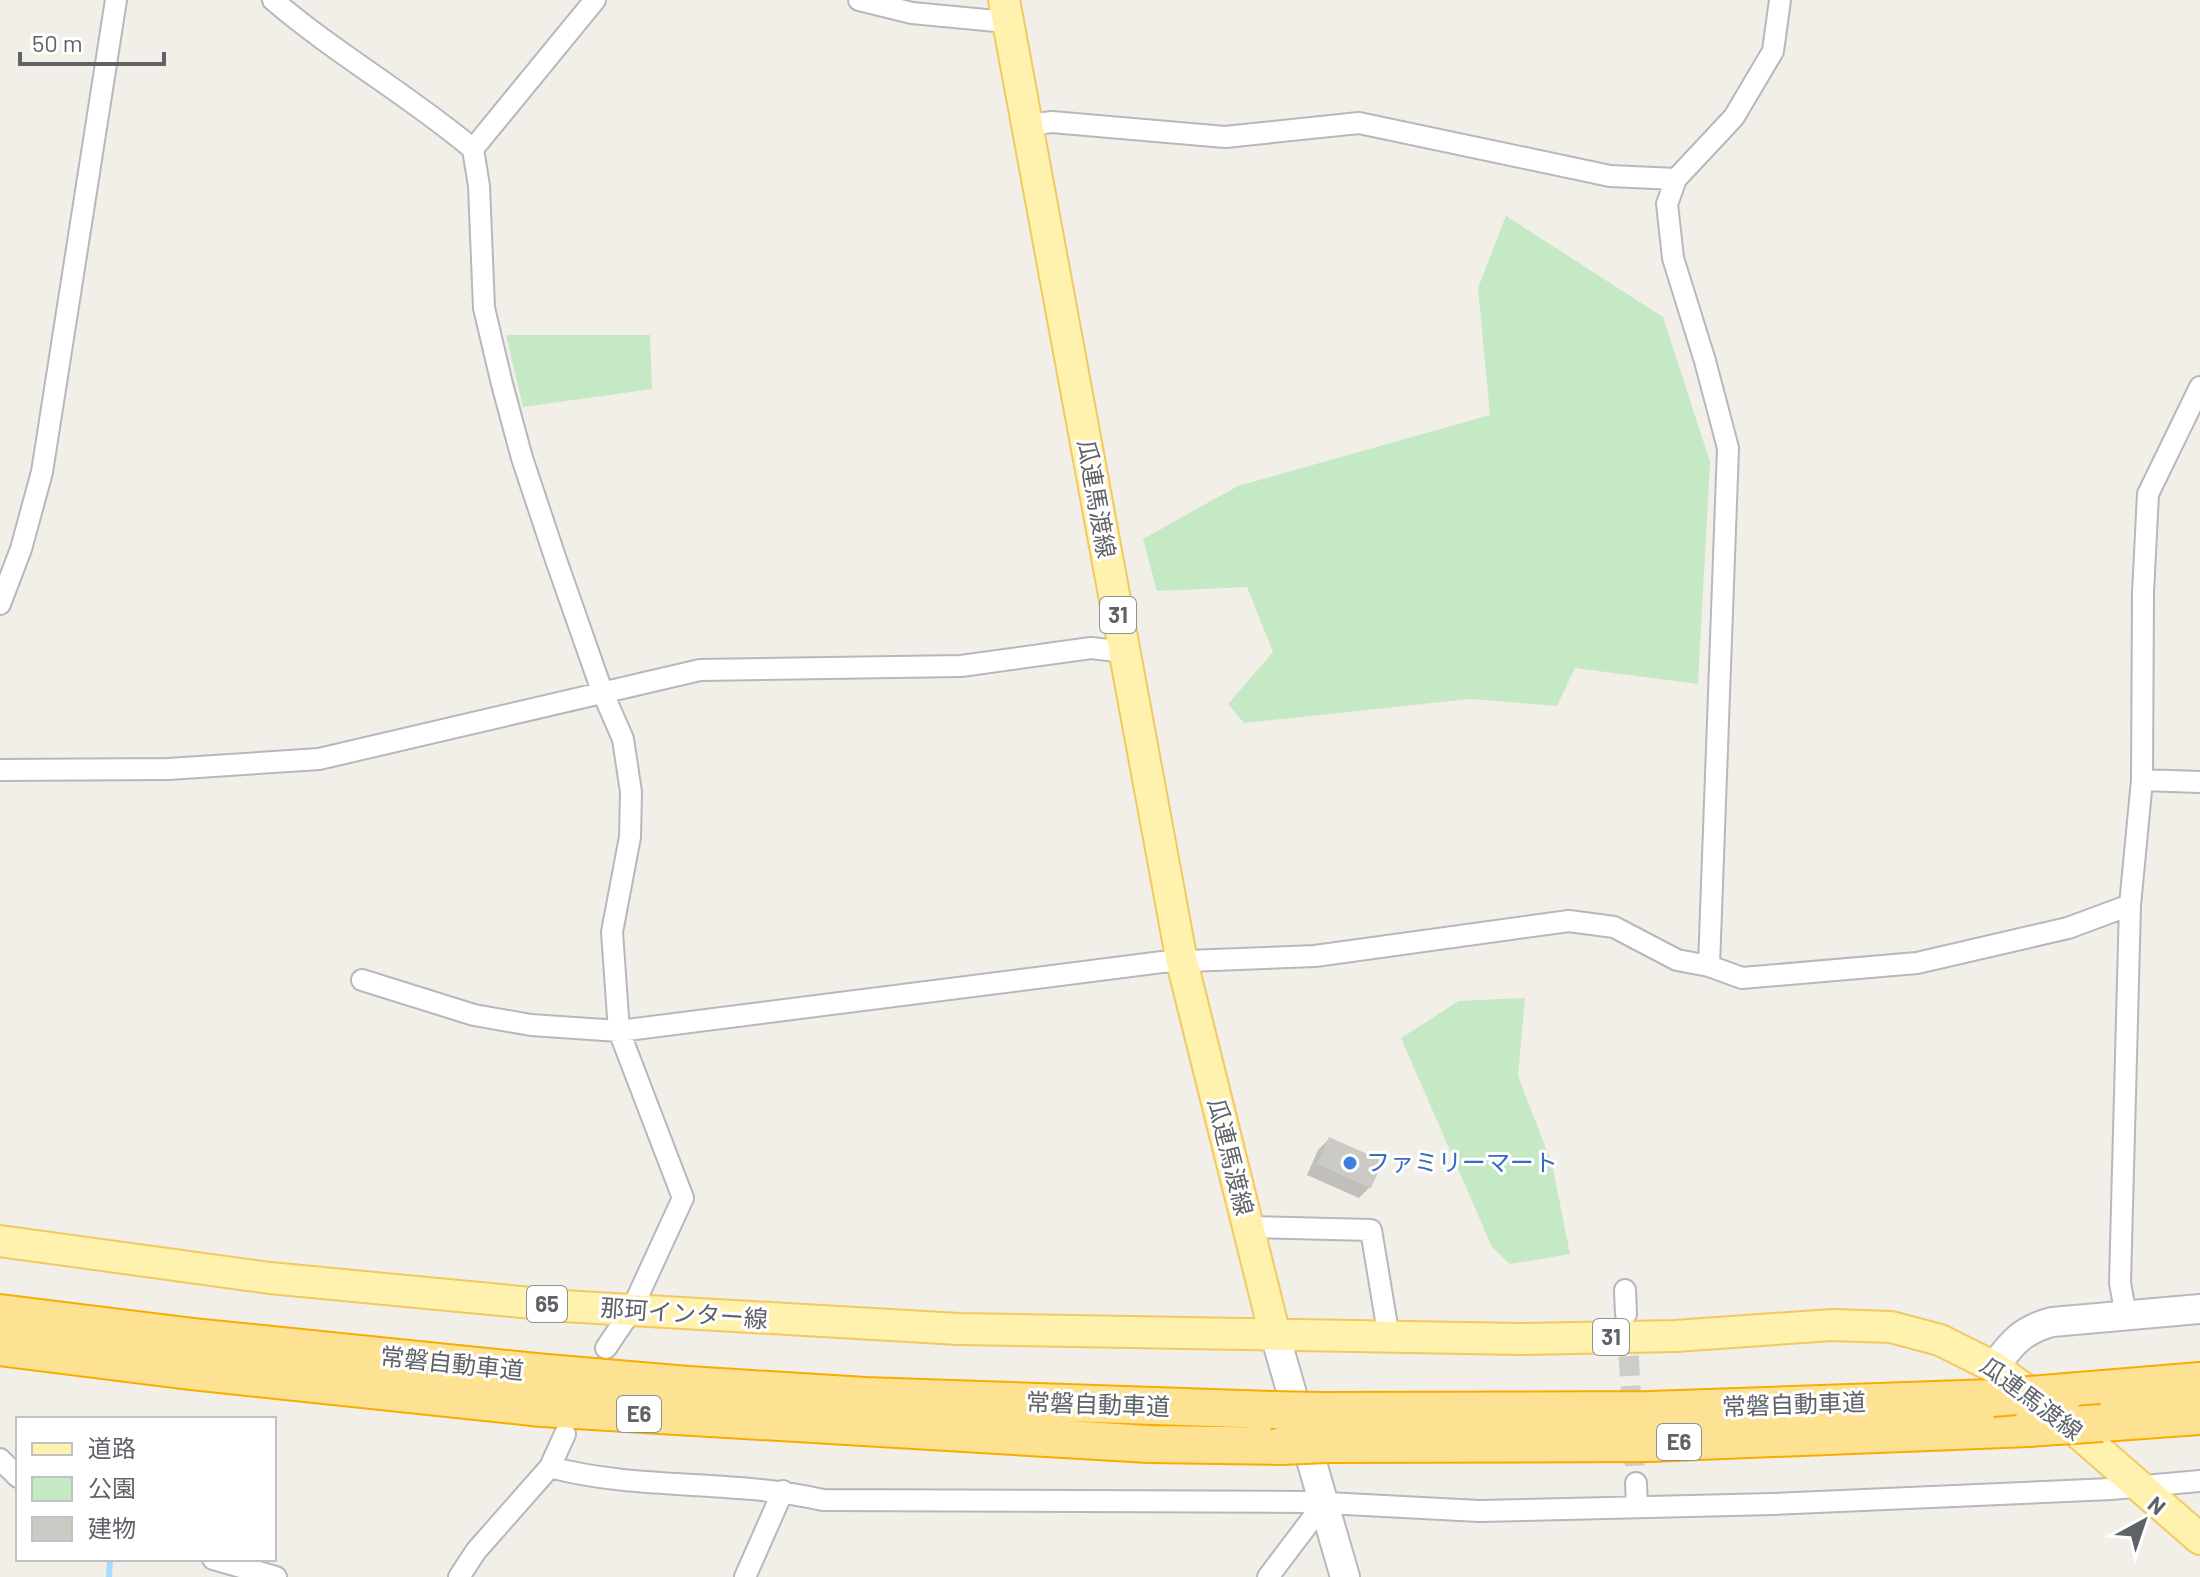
<svg xmlns="http://www.w3.org/2000/svg" width="2200" height="1577" font-family="Barlow,'Noto Sans JP',sans-serif">
<style>
.green{fill:#c5e8c5}
.shadow{fill:#0003}
.lines{fill:none;stroke-linecap:round;stroke-linejoin:round}
.stream{stroke:#aadaff;stroke-width:6}
.building{fill:#cccac5}
.street-tunnel{stroke:#ccccc8;stroke-width:20;stroke-dasharray:20 10;stroke-linecap:butt}
.street-casing{stroke:#b5b8bc;stroke-width:24}
.secondary-casing{stroke:#b6babf;stroke-width:32}
.primary-casing{stroke:#f2c960;stroke-width:34}
.highway-casing{stroke:#f9ab00;stroke-width:40}
.street{stroke:#fff;stroke-width:20}
.secondary{stroke:#fff;stroke-width:28}
.primary{stroke:#fff2af;stroke-width:30}
.highway{stroke:#fde293;stroke-width:36}
.highway-bridge-casing{stroke:#f9ab00;stroke-width:40;stroke-linecap:butt}
.highway-bridge{stroke:#fde293;stroke-width:36}
.shop-dot{fill:#3f7fe0;stroke:#fff;stroke-width:3}
.labels{text-anchor:middle;stroke-width:6;stroke-linejoin:round;paint-order:stroke}
.shield{fill:#fff;stroke:#8f9295;stroke-width:2}
.shield-label{font-size:22px;font-weight:bold;fill:#5f6368}
.street-label{font-size:24px;fill:#5f6368;stroke:#fff}
.shop-label{font-size:24px;fill:#366cbe;stroke:#fff;text-anchor:start}
</style>
<rect width="100%" height="100%" fill="#f1efe8"/>
<!-- green -->
<path class="green" d="M 1506,216 L 1663,317 L 1710,462 L 1698,684 L 1575,668 L 1557,706 L 1470,699 L 1244,723 L 1228,704 L 1273,652 L 1247,587 L 1157,591 L 1143,539 L 1238,486 L 1490,415 L 1478,288 Z
M 506,335 L 650,335 L 652,389 L 523,407 Z
M 1525,998 L 1518,1076 L 1552,1164 L 1570,1254 L 1510,1264 L 1492,1247 L 1401,1038 L 1459,1001 Z"/>
<!-- shadow -->
<path class="shadow" d="M 1329,1139 L 1370,1187 L 1359,1198 L 1307,1175 L 1318,1150 Z"/>
<g class="lines">
<!-- stream -->
<path class="stream" d="M 109,1577 L 110,1559"/>
</g>
<!-- building -->
<path class="building" d="M 1329,1137 L 1383,1161 L 1371,1188 L 1317,1164 Z"/>
<g class="lines">
<!-- street-tunnel -->
<path class="street-tunnel" d="M 1627,1326 L 1636,1483"/>
<!-- street casing -->
<g class="street-casing">
<path id="street" d="M 273,0 C 336,54 409,95 473,149 L 479,186 L 484,308 L 502,384 L 522,458 L 556,560 L 602,691 L 623,739 L 631,792 L 630,837 L 612,932 L 619,1031 L 683,1198 L 631,1311 L 606,1348
M 859,0 L 912,13 L 996,21 L 1008,25
M 1027,125 L 1052,122 L 1225,137 L 1359,123 L 1610,176 L 1676,179
M 473,149 L 595,0
M 0,604 L 21,549 L 42,472 L 116,0
M 0,770 L 168,769 L 319,759 L 700,670 L 961,666 L 1091,648 L 1125,652
M 2142,780 L 2200,782
M 1709,966 L 1728,448 L 1705,361 L 1673,258 L 1667,204 L 1676,179 L 1734,117 L 1773,51 L 1780,0
M 362,980 L 474,1015 L 531,1025 L 619,1031 L 1162,962 L 1315,956 L 1569,921 L 1614,927 L 1677,960 L 1709,966 L 1742,978 L 1917,963 L 2068,928 L 2130,905
M 1248,1227 L 1371,1230 L 1389,1338
M 1625,1290 L 1626,1314
M 2126,1316 L 2120,1283 L 2130,905 L 2142,780 L 2143,593 L 2148,494 L 2200,387
M 0,1459 L 18,1477
M 550,1467 C 639,1491 733,1479 823,1500 L 1308,1502 L 1479,1511 L 1773,1504 L 2111,1489 L 2200,1481
M 1636,1483 L 1637,1507
M 213,1559 L 276,1577
M 459,1577 L 476,1551 L 550,1467 L 565,1434
M 745,1577 L 783,1491
M 1268,1577 L 1324,1503"/>
</g>
<!-- secondary casing -->
<g class="secondary-casing">
<path id="secondary" d="M 1275,1335 L 1345,1577
M 1994,1367 C 2012,1343 2022,1330 2052,1322 L 2200,1309"/>
</g>
<!-- primary casing -->
<g class="primary-casing">
<path id="primary" d="M 1004,0 L 1182,962 L 1275,1335
M 0,1241 L 270,1278 L 563,1306 L 959,1329 L 1521,1339 L 1675,1336 L 1832,1325 L 1891,1327 L 1940,1340 L 1994,1367 L 2045,1404 L 2200,1539"/>
</g>
<!-- highway casing -->
<g class="highway-casing">
<path id="highway" d="M 0,1313 L 194,1337 L 546,1373 L 688,1385 L 865,1396 L 1271,1410
M 0,1347 L 190,1371 L 542,1408 L 1149,1444 L 1281,1446
M 2067,1392 L 2200,1381
M 1321,1411 L 1650,1410 L 1992,1398
M 2102,1423 L 2200,1416
M 1328,1444 L 1650,1443 L 2029,1428"/>
</g>
<!-- street -->
<use href="#street" class="street"/>
<!-- secondary -->
<use href="#secondary" class="secondary"/>
<!-- primary -->
<use href="#primary" class="primary"/>
<!-- highway -->
<use href="#highway" class="highway"/>
<!-- highway-bridge casing -->
<g class="highway-bridge-casing">
<path id="highway-bridge" d="M 1992,1398 L 2067,1392
M 1271,1410 L 1321,1411
M 2029,1428 L 2102,1423
M 1281,1446 L 1328,1444"/>
</g>
<!-- highway-bridge -->
<use href="#highway-bridge" class="highway-bridge"/>
</g>
<!-- markers -->
<circle class="shop-dot" cx="1350" cy="1163" r="8"/>
<g class="labels">
<!-- shield labels -->
<g class="shield">
<rect x="1100" y="597" width="36" height="36" rx="6"/>
<rect x="527" y="1286" width="40" height="36" rx="6"/>
<rect x="1593" y="1319" width="36" height="36" rx="6"/>
<rect x="617" y="1396" width="44" height="36" rx="6"/>
<rect x="1657" y="1424" width="44" height="36" rx="6"/>
</g>
<g class="shield-label">
<text x="1118" y="623">31</text>
<text x="547" y="1312">65</text>
<text x="1611" y="1345">31</text>
<text x="639" y="1422">E6</text>
<text x="1679" y="1450">E6</text>
</g>
<!-- street labels -->
<g class="street-label">
<text transform="translate(1096 499) rotate(80)" y="8">瓜連馬渡線</text>
<text transform="translate(1230 1157) rotate(76)" y="8">瓜連馬渡線</text>
<text transform="translate(684 1314) rotate(4)" y="8">那珂インター線</text>
<text transform="translate(452 1364) rotate(6)" y="8">常磐自動車道</text>
<text transform="translate(2031 1399) rotate(37)" y="8">瓜連馬渡線</text>
<text transform="translate(1098 1405) rotate(2)" y="8">常磐自動車道</text>
<text transform="translate(1794 1405) rotate(-2)" y="8">常磐自動車道</text>
</g>
<!-- shop labels -->
<g class="shop-label">
<text x="1366" y="1171">ファミリーマート</text>
</g>
</g>
<!-- legend -->
<rect x="16" y="1417" width="260" height="144" fill="#ffffff" stroke="#bfc1c3" stroke-width="2"/>
<rect x="32" y="1443" width="40" height="12" fill="#fff2af" stroke="#bfc1c3" stroke-width="2"/>
<text x="88" y="1457" font-size="24" fill="#5f6368">道路</text>
<rect x="32" y="1477" width="40" height="24" fill="#c5e8c5" stroke="#bfc1c3" stroke-width="2"/>
<text x="88" y="1497" font-size="24" fill="#5f6368">公園</text>
<rect x="32" y="1517" width="40" height="24" fill="#cccac5" stroke="#bfc1c3" stroke-width="2"/>
<text x="88" y="1537" font-size="24" fill="#5f6368">建物</text>
<!-- north arrow -->
<g transform="translate(2144 1521) rotate(40)" stroke="#ffffff" stroke-width="6" paint-order="stroke">
<path d="M0-6L14 30L0 20L-14 30Z" fill="#5f6368"/>
<text y="-12" font-size="22" font-weight="bold" text-anchor="middle" fill="#5f6368">N</text>
</g>
<!-- scale -->
<path d="M20 52v12h144v-12" fill="none" stroke="#5f6368" stroke-width="4"/>
<text x="32" y="52" font-size="24" fill="#5f6368" stroke="#ffffff" stroke-width="6" paint-order="stroke">50 m</text>
</svg>
